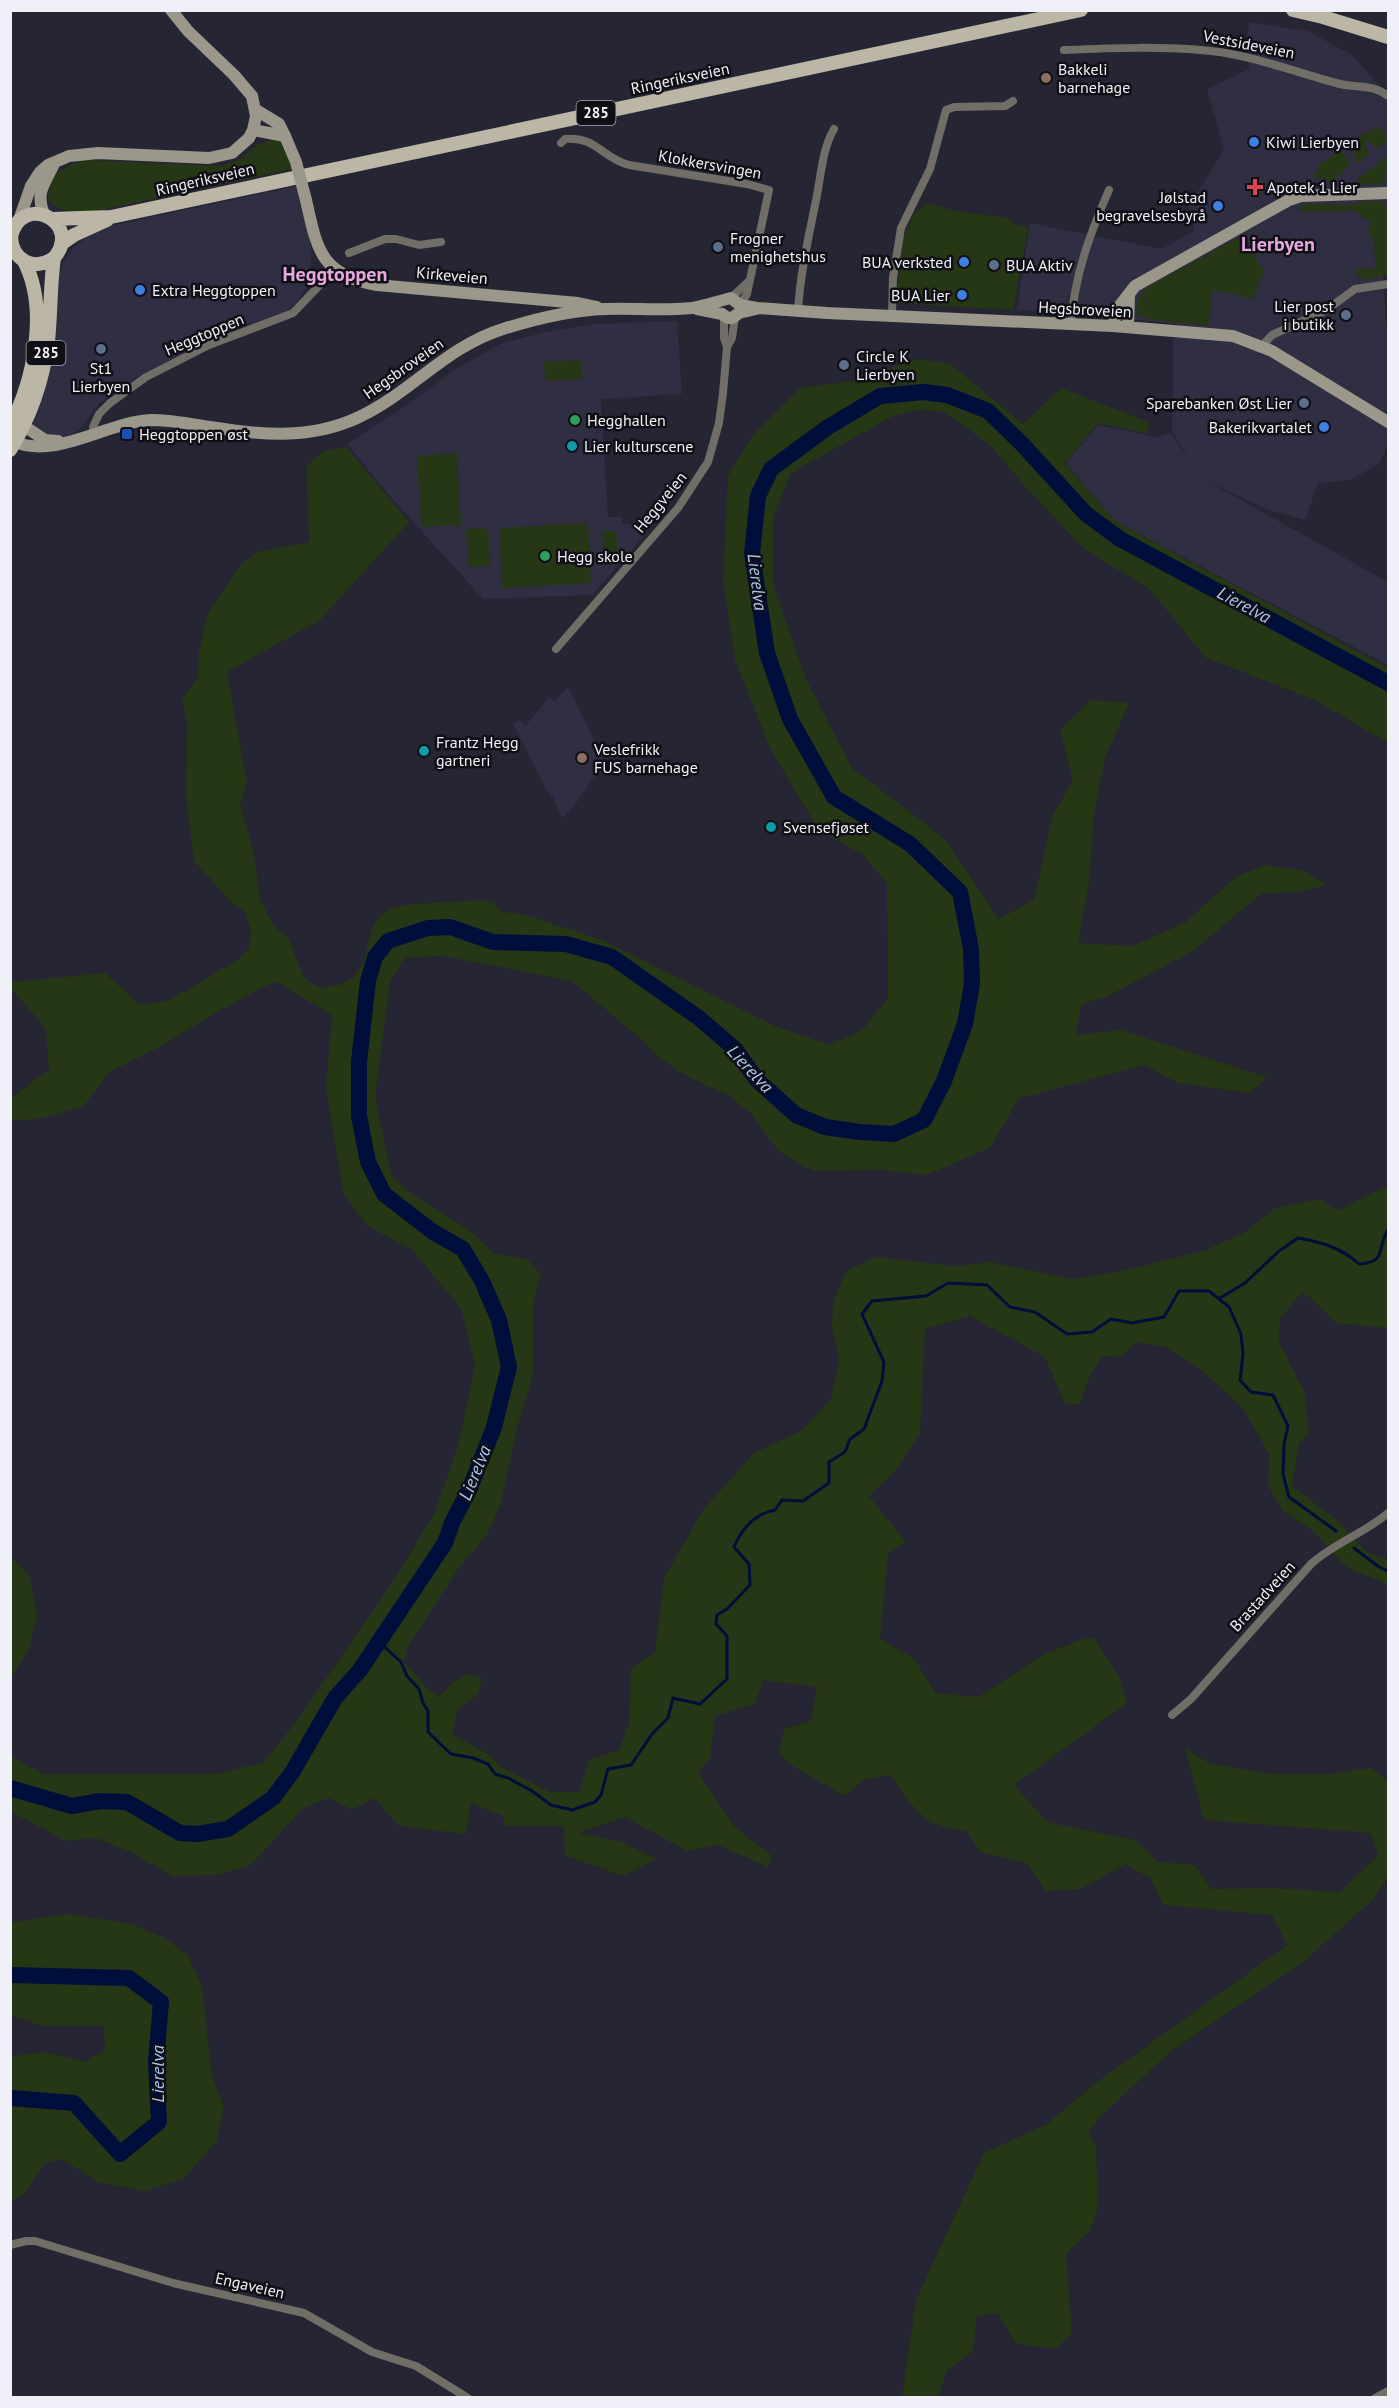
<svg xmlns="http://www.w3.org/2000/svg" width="1399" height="2408" font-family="'PT Sans',sans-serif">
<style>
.built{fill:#2f2e42}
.green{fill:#253714}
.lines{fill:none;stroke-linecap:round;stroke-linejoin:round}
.stream{stroke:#000e3c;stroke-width:3}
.river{stroke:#000e3c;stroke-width:16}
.street{stroke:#716e67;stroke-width:8}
.secondary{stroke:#9b978b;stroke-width:12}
.primary{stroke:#bcb6a7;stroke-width:14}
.secondary-bridge{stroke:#9b978b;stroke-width:12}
.education-dot{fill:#8d6e63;stroke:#0f0f15;stroke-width:2}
.shop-dot{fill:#3f7fe0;stroke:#0f0f15;stroke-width:2}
.health-dot{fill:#e0444e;stroke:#0f0f15;stroke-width:2}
.service-dot{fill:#5c6f8a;stroke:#0f0f15;stroke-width:2}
.leisure-dot{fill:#2e9e5b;stroke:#0f0f15;stroke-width:2}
.transit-dot{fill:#1a4fb4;stroke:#0f0f15;stroke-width:2}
.culture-dot{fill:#0f9aa8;stroke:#0f0f15;stroke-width:2}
.labels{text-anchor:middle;stroke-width:5;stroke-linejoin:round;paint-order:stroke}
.shield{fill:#0f0f15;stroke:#acacb5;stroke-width:1.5}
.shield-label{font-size:15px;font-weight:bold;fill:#f0f0f9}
.street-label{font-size:16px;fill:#f0f0f9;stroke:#0f0f15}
.poi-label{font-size:16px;fill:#f0f0f9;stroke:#0f0f15;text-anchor:start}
.water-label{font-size:18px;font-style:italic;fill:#accaf9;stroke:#0f0f15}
.quarter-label{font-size:20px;font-weight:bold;fill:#e6a8de;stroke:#0f0f15}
</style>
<rect width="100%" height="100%" fill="#252533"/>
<!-- built -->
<path class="built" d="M 1249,22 L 1308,31 L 1352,55 L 1388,95 L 1388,236 L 1383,281 L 1388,347 L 1388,444 L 1379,464 L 1350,480 L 1318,483 L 1305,520 L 1266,509 L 1205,480 L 1388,582 L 1388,665 L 1115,521 L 1066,463 L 1098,425 L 1157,437 L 1171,433 L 1192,464 L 1172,431 L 1173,342 L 1177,324 L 1075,313 L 1017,310 L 1030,223 L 1162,249 L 1194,231 L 1189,206 L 1224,150 L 1207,89 L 1249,69 L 1247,42 Z
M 297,186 L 312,253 L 308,285 L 298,301 L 286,311 L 212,338 L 140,375 L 101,402 L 93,411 L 81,429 L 66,438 L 50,436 L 34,425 L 33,414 L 59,273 L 65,258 L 75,246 L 91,234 L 110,226 Z
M 677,321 L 682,394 L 601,399 L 608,517 L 622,517 L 622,524 L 632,524 L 633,527 L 651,528 L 592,595 L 483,599 L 389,495 L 347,444 L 407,405 L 453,371 L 500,344 L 544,332 L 595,324 Z
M 568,686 L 607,767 L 591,781 L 575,805 L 562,818 L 553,797 L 545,788 L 513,724 L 519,720 L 526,725 L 549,697 L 554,702 Z"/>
<!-- green -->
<path class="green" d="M 1377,127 L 1386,133 L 1386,142 L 1376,149 L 1370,140 L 1364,145 L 1370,154 L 1357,163 L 1354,158 L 1356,156 L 1353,151 L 1350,153 L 1345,146 C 1355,138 1367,133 1377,127 Z
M 274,139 L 284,144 L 292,169 L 97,211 C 79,212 61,214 48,200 L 50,180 L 57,172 L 82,160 L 223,166 L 242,158 L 259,144 Z
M 1341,150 L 1351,164 L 1343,170 L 1345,172 L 1329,183 L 1324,177 L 1319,178 L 1317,182 L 1314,174 L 1319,165 Z
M 1388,156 L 1385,182 L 1380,185 L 1360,184 L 1357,180 Z
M 1375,201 L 1383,202 L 1388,209 L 1388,275 L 1364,280 L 1358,276 L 1355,269 L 1375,269 L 1374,238 L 1370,237 L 1369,220 L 1358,215 L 1357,211 L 1302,212 L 1299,211 L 1299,206 L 1304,204 L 1352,205 L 1360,202 Z
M 927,203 L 956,211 L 1009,218 L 1013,224 L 1028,228 L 1013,310 L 896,303 L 902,243 L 912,216 Z
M 1245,234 L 1247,238 L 1245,239 L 1264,272 L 1253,299 L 1213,290 L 1209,326 L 1153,320 L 1138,315 C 1134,302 1140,294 1149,286 Z
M 917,359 L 949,363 L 1023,424 L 1061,388 L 1149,422 L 1147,433 L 1098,423 L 1065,463 L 1115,521 L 1388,668 L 1388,743 L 1313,699 L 1206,658 L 1149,589 L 1083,548 L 1029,491 L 990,445 L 944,412 L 919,410 L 895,415 L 791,473 L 773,517 L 773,585 L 806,679 L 852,768 L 944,838 L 999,919 L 1034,900 L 1052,817 L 1073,780 L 1060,730 L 1091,700 L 1129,703 L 1105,758 L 1094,814 L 1089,883 L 1078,943 L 1132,946 L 1184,923 L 1236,877 L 1264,865 L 1302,870 L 1327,884 L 1306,891 L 1261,894 L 1193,951 L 1108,996 L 1081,1004 L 1076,1035 L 1121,1030 L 1267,1077 L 1250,1093 L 1178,1083 L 1144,1065 L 1018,1099 L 991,1147 L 927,1175 L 882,1170 L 813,1171 L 778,1151 L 752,1114 L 729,1096 L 681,1073 L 657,1056 L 642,1040 L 572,981 L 442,956 L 404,958 L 390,982 L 375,1097 L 391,1174 L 410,1193 L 468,1229 L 495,1254 L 527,1259 L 541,1274 L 533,1303 L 533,1374 L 517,1429 L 501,1503 L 487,1535 L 458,1569 L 409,1645 L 403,1661 L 428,1689 L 440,1696 L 453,1682 L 467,1674 L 482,1678 L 478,1694 L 458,1709 L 452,1734 L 490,1755 L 501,1767 L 550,1792 L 579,1792 L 590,1759 L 619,1750 L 629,1724 L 631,1668 L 655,1652 L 664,1578 L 703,1510 L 754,1453 L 801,1431 L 831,1399 L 839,1360 L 832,1326 L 833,1303 L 846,1271 L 876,1257 L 956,1266 L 990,1262 L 1072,1279 L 1122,1271 L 1203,1251 L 1244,1233 L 1275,1208 L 1319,1199 L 1339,1210 L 1388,1185 L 1388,1328 L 1336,1323 L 1310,1297 L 1301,1293 L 1280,1319 L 1279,1342 L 1305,1394 L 1309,1434 L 1299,1443 L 1292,1486 L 1338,1521 L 1367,1552 L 1388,1560 L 1388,1585 L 1346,1567 L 1314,1532 L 1284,1512 L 1268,1486 L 1269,1454 L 1244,1410 L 1203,1371 L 1165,1347 L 1136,1342 L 1121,1357 L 1102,1356 L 1090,1375 L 1080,1404 L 1065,1404 L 1045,1357 L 970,1316 L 925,1329 L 920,1433 L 894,1472 L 869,1496 L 906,1542 L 888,1554 L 880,1639 L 915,1659 L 935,1693 L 978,1697 L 1044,1654 L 1087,1638 L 1094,1638 L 1119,1677 L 1127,1703 L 1014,1785 L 1047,1822 L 1135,1840 L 1158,1862 L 1195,1865 L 1211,1889 L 1269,1888 L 1340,1892 L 1378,1855 L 1370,1833 L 1204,1820 L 1185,1748 L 1209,1763 L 1271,1774 L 1328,1774 L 1370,1768 L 1388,1781 L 1388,1876 L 1374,1899 L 1303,1962 L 1170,2052 L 1100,2117 L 1088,2133 L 1096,2144 L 1098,2208 L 1090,2231 L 1066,2254 L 1072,2333 L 1056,2349 L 1016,2344 L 998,2313 L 977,2316 L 973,2351 L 947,2370 L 938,2397 L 902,2397 L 916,2300 L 984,2153 L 1047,2124 L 1097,2082 L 1287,1945 L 1272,1915 L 1163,1905 L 1151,1879 L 1126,1864 L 1081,1889 L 1045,1891 L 1027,1863 L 980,1852 L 967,1831 C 921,1826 916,1810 890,1775 L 863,1780 L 845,1796 L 789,1764 L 779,1753 L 784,1729 L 811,1721 L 817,1687 L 763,1680 L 755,1704 L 715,1716 L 710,1759 L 698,1772 L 733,1825 L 772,1856 L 768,1867 L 718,1845 L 687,1851 L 625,1817 L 578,1833 L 621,1842 L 656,1859 L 624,1876 L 565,1856 L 563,1826 L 504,1826 L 503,1816 L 471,1803 L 466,1834 L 399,1826 L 374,1798 L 352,1810 L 329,1798 L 303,1808 L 251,1865 L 218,1875 L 173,1876 L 129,1851 L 96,1838 L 66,1841 L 11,1812 L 10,1756 L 43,1774 L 217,1774 L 264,1762 L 298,1719 L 394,1580 L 435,1512 L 459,1442 L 475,1365 L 461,1308 L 412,1250 L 366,1225 L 343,1192 L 326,1088 L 332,1015 L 275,981 L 217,1012 L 161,1046 L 108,1073 L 84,1106 L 44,1118 L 15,1121 L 11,1119 L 11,1098 L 49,1069 L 46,1029 L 11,988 L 11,982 L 105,973 L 140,1005 L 168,1001 L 239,959 L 249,948 L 251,930 L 245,912 L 230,901 L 194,861 L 186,797 L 187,722 L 182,699 L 198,677 L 199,652 L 207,614 L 240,565 L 260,551 L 309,542 L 306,466 L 324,451 L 346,447 L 409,522 L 320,620 L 227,672 L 247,783 L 240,805 L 253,849 L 260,899 L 274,926 L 288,938 L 304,977 L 314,985 L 323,988 L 339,985 L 353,978 L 363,963 L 372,928 L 380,916 L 391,908 L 414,904 L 482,900 L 492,903 L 503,912 L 523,914 L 602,940 L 775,1026 L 830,1045 L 862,1030 L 888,998 L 887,884 L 863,855 L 818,829 L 770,748 L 735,660 L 723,580 L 728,476 L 752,436 L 800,388 L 853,381 Z
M 581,360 L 582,379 L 545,381 L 544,362 Z
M 457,453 L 461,525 L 421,527 L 417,456 Z
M 588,523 L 591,583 L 502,588 L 499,528 Z
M 474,528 L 488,529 L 490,565 L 481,567 L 468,566 L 466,530 Z
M 602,531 L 616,531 L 618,556 L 604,557 Z
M 10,1555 L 30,1577 L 37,1616 L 29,1649 L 11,1678 Z
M 69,1914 L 132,1924 L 161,1936 L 187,1954 L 202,1986 L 212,2077 L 224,2106 L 217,2141 L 184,2178 L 145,2191 L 97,2182 L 62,2159 L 45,2163 L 23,2195 L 11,2201 L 11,2056 L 45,2052 L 85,2062 L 105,2050 L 104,2026 L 44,2026 L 11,2016 L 11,1922 Z"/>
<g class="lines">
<!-- stream -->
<path class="stream" d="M 1220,1298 L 1245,1283 L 1279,1251 L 1298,1238 C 1321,1242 1342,1248 1359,1264 C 1388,1262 1376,1248 1388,1230
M 1354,1548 L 1379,1567 L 1388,1571
M 379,1642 L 401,1662 L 407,1676 L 419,1689 L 423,1703 L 428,1711 L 428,1732 L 451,1754 L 473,1758 L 488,1764 L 495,1774 L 508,1778 L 532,1791 L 551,1805 L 572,1810 L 595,1802 L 601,1795 L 608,1769 L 631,1765 L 652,1734 L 668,1718 L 673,1698 L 700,1704 L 727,1679 L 727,1636 L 716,1624 L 717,1615 L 727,1609 L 750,1585 L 749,1564 L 734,1547 C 742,1528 755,1514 775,1510 L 782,1500 L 803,1501 L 829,1483 L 829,1462 L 845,1452 L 850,1439 L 864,1429 L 882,1381 L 884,1362 L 862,1314 L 872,1301 L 926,1296 L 948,1283 L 987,1285 L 1010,1307 L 1035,1312 L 1067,1334 L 1092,1332 L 1111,1319 L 1132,1323 L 1164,1317 L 1179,1291 L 1209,1291 L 1229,1307 L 1241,1334 L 1243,1354 L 1240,1380 L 1251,1392 L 1273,1395 L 1288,1426 L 1284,1444 L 1283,1474 L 1289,1497 L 1336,1531"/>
<!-- river -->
<path class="river" d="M 10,1788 L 72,1806 L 100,1801 L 127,1802 L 180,1833 L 197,1834 L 228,1829 L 273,1798 L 293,1771 L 335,1698 L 360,1670 L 445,1543 L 452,1523 L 470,1488 L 494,1427 L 509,1367 L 499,1320 L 482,1281 L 463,1249 L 433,1232 L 384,1194 L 368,1162 L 359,1116 L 359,1062 L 368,981 L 375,957 L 388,941 L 428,928 L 450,927 L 493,942 L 566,944 L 612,957 L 699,1018 L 735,1049 L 757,1080 L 796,1115 L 825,1127 L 860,1132 L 894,1134 L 924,1120 L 944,1081 L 965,1024 L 972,984 L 971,949 L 960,892 L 910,844 L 834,797 L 790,719 L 767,653 L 752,554 L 758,496 L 771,469 L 828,427 L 880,396 L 923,392 L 947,395 L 988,411 L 1022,444 L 1086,514 L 1120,539 L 1388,683
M 10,1975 L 129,1978 L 161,2002 L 156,2062 L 159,2122 L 120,2154 L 74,2103 L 10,2098"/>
<!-- street -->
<path class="street" d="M 1064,50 C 1112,48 1162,46 1211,51 C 1256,56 1297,73 1340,84 C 1358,88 1373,84 1388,96
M 561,143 L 565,139 C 596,136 602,158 629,165 L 747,184 L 769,190 L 747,294 L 740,305
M 349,253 L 385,239 L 396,239 L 419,245 L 441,242
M 731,298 L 748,282
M 798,311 C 800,275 808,240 815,205 C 821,180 821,151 834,129
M 892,316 L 893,278 L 901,228 L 930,169 L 946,110 L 954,107 L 1005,106 L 1013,101
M 1071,325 C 1074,277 1090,233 1109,190
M 1262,346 L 1272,335 L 1325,311 L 1355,289 L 1388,284
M 727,347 L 732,338 L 735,317
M 94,432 L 93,427 L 99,414 L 110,403 L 146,377 L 209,345 L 293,313 L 335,269
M 556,649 L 678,508 L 708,462 L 719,423 L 723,393 L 727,347 L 724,338 L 724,317
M 1172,1715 L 1191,1699 L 1311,1564 C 1334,1543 1365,1533 1388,1513
M 10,2245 L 26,2241 L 35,2241 L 173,2283 L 304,2313 L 372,2352 L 416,2366 L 468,2398
M 1375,2398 L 1388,2391"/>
<!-- secondary -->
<path class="secondary" d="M 256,110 L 279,124 L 285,136
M 253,130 L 285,136
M 306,200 C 317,249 320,275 377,285 L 578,303 L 597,307
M 44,214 C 35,193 45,183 54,164
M 19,220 L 31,186 L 40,172 L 48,165 L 69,156 L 98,153 L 209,158 L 232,153 L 249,138 L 253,130 L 256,116 L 252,96 L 234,75 L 188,31 L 171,10
M 740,305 L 757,308 L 827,313 L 1113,326 L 1233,336 L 1272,351 L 1388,422
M 697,309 L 722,314 L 728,318 L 732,318 L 739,313 L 756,309
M 1113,326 L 1118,308 L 1135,286 L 1289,200 L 1301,196 L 1388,193
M 1128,327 L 1129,294
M 14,427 L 24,426 L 45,440 L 58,441
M 12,433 L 15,442 C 57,459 107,422 151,420 C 171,420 191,424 210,427 C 260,435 309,440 357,418 C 410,394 445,347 503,329 C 535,319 572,310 605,309 C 634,308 663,311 692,308 C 705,306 718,301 731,298 L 740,305"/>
<!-- primary -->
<path class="primary" d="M 1293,10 L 1323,17 L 1388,37
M 52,219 L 111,217 L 1081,10
M 61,244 L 74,235 L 107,220
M 10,426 C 34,381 49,309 24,261
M 10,450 C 31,416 43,380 48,341 C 51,313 50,285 54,258 C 84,222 21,191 11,237 C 12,260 34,272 54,258"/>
<!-- secondary-bridge -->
<path class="secondary-bridge" d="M 285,136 L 296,162 L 306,200"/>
</g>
<!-- markers -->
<g class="education-dot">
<circle cx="1046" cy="78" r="6"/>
<circle cx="582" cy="758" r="6"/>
</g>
<g class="shop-dot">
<circle cx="1254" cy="142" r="6"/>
<circle cx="1218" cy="206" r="6"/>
<circle cx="964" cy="262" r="6"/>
<circle cx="140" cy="290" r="6"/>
<circle cx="962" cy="295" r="6"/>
<circle cx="1324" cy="427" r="6"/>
</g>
<path class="health-dot" d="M1252 178h6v6h6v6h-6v6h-6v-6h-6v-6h6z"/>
<g class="service-dot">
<circle cx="718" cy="247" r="6"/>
<circle cx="994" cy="265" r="6"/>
<circle cx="1346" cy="315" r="6"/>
<circle cx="101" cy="349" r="6"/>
<circle cx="844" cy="365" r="6"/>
<circle cx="1304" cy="403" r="6"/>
</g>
<g class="leisure-dot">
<circle cx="575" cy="420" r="6"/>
<circle cx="545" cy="556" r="6"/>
</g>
<rect class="transit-dot" x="121" y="428" width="12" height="12" rx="3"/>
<g class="culture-dot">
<circle cx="572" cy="446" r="6"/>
<circle cx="424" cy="751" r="6"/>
<circle cx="771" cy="827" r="6"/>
</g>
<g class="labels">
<!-- shield labels -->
<g class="shield">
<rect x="576.5" y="101" width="39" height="24" rx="4.5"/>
<rect x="26.5" y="341" width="39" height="24" rx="4.5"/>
</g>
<g class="shield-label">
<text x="596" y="118">285</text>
<text x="46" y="358">285</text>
</g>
<!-- street labels -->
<g class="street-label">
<text transform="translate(1249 44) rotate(11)" y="6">Vestsideveien</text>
<text transform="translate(680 78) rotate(-12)" y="6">Ringeriksveien</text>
<text transform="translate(710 164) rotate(10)" y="6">Klokkersvingen</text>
<text transform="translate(205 179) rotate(-13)" y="6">Ringeriksveien</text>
<text transform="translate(452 275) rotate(5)" y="6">Kirkeveien</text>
<text transform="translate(1085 309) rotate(3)" y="6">Hegsbroveien</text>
<text transform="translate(204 334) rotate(-23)" y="6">Heggtoppen</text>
<text transform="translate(403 368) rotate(-35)" y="6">Hegsbroveien</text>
<text transform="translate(660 502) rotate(-51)" y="6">Heggveien</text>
<text transform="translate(1262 1596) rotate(-48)" y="6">Brastadveien</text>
<text transform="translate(250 2285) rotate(13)" y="6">Engaveien</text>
</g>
<!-- poi labels -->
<g class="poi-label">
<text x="1058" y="75">Bakkeli<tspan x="1058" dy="18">barnehage</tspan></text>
<text x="1266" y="148">Kiwi Lierbyen</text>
<text x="1267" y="193">Apotek 1 Lier</text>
<text x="1206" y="203" text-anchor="end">Jølstad<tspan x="1206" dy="18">begravelsesbyrå</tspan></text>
<text x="730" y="244">Frogner<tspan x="730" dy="18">menighetshus</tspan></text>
<text x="952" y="268" text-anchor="end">BUA verksted</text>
<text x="1006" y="271">BUA Aktiv</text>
<text x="152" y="296">Extra Heggtoppen</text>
<text x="950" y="301" text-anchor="end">BUA Lier</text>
<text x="1334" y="312" text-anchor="end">Lier post<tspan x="1334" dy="18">i butikk</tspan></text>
<text x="856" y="362">Circle K<tspan x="856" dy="18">Lierbyen</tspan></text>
<text x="101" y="374" text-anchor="middle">St1<tspan x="101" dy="18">Lierbyen</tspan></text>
<text x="1292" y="409" text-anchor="end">Sparebanken Øst Lier</text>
<text x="587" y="426">Hegghallen</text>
<text x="1312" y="433" text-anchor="end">Bakerikvartalet</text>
<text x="139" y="440">Heggtoppen øst</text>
<text x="584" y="452">Lier kulturscene</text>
<text x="557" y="562">Hegg skole</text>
<text x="436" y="748">Frantz Hegg<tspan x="436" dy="18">gartneri</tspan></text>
<text x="594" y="755">Veslefrikk<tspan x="594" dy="18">FUS barnehage</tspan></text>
<text x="783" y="833">Svensefjøset</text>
</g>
<!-- water labels -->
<g class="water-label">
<text transform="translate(757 582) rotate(83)" y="6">Lierelva</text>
<text transform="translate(1244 605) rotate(28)" y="6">Lierelva</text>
<text transform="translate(750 1069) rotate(47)" y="6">Lierelva</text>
<text transform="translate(475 1473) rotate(-68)" y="6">Lierelva</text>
<text transform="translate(158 2074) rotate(-90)" y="6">Lierelva</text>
</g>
<!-- quarter labels -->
<g class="quarter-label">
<text x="1278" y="251">Lierbyen</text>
<text x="335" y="281">Heggtoppen</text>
</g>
</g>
<!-- border -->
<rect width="1399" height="2408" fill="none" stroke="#f0f0f9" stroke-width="24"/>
</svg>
